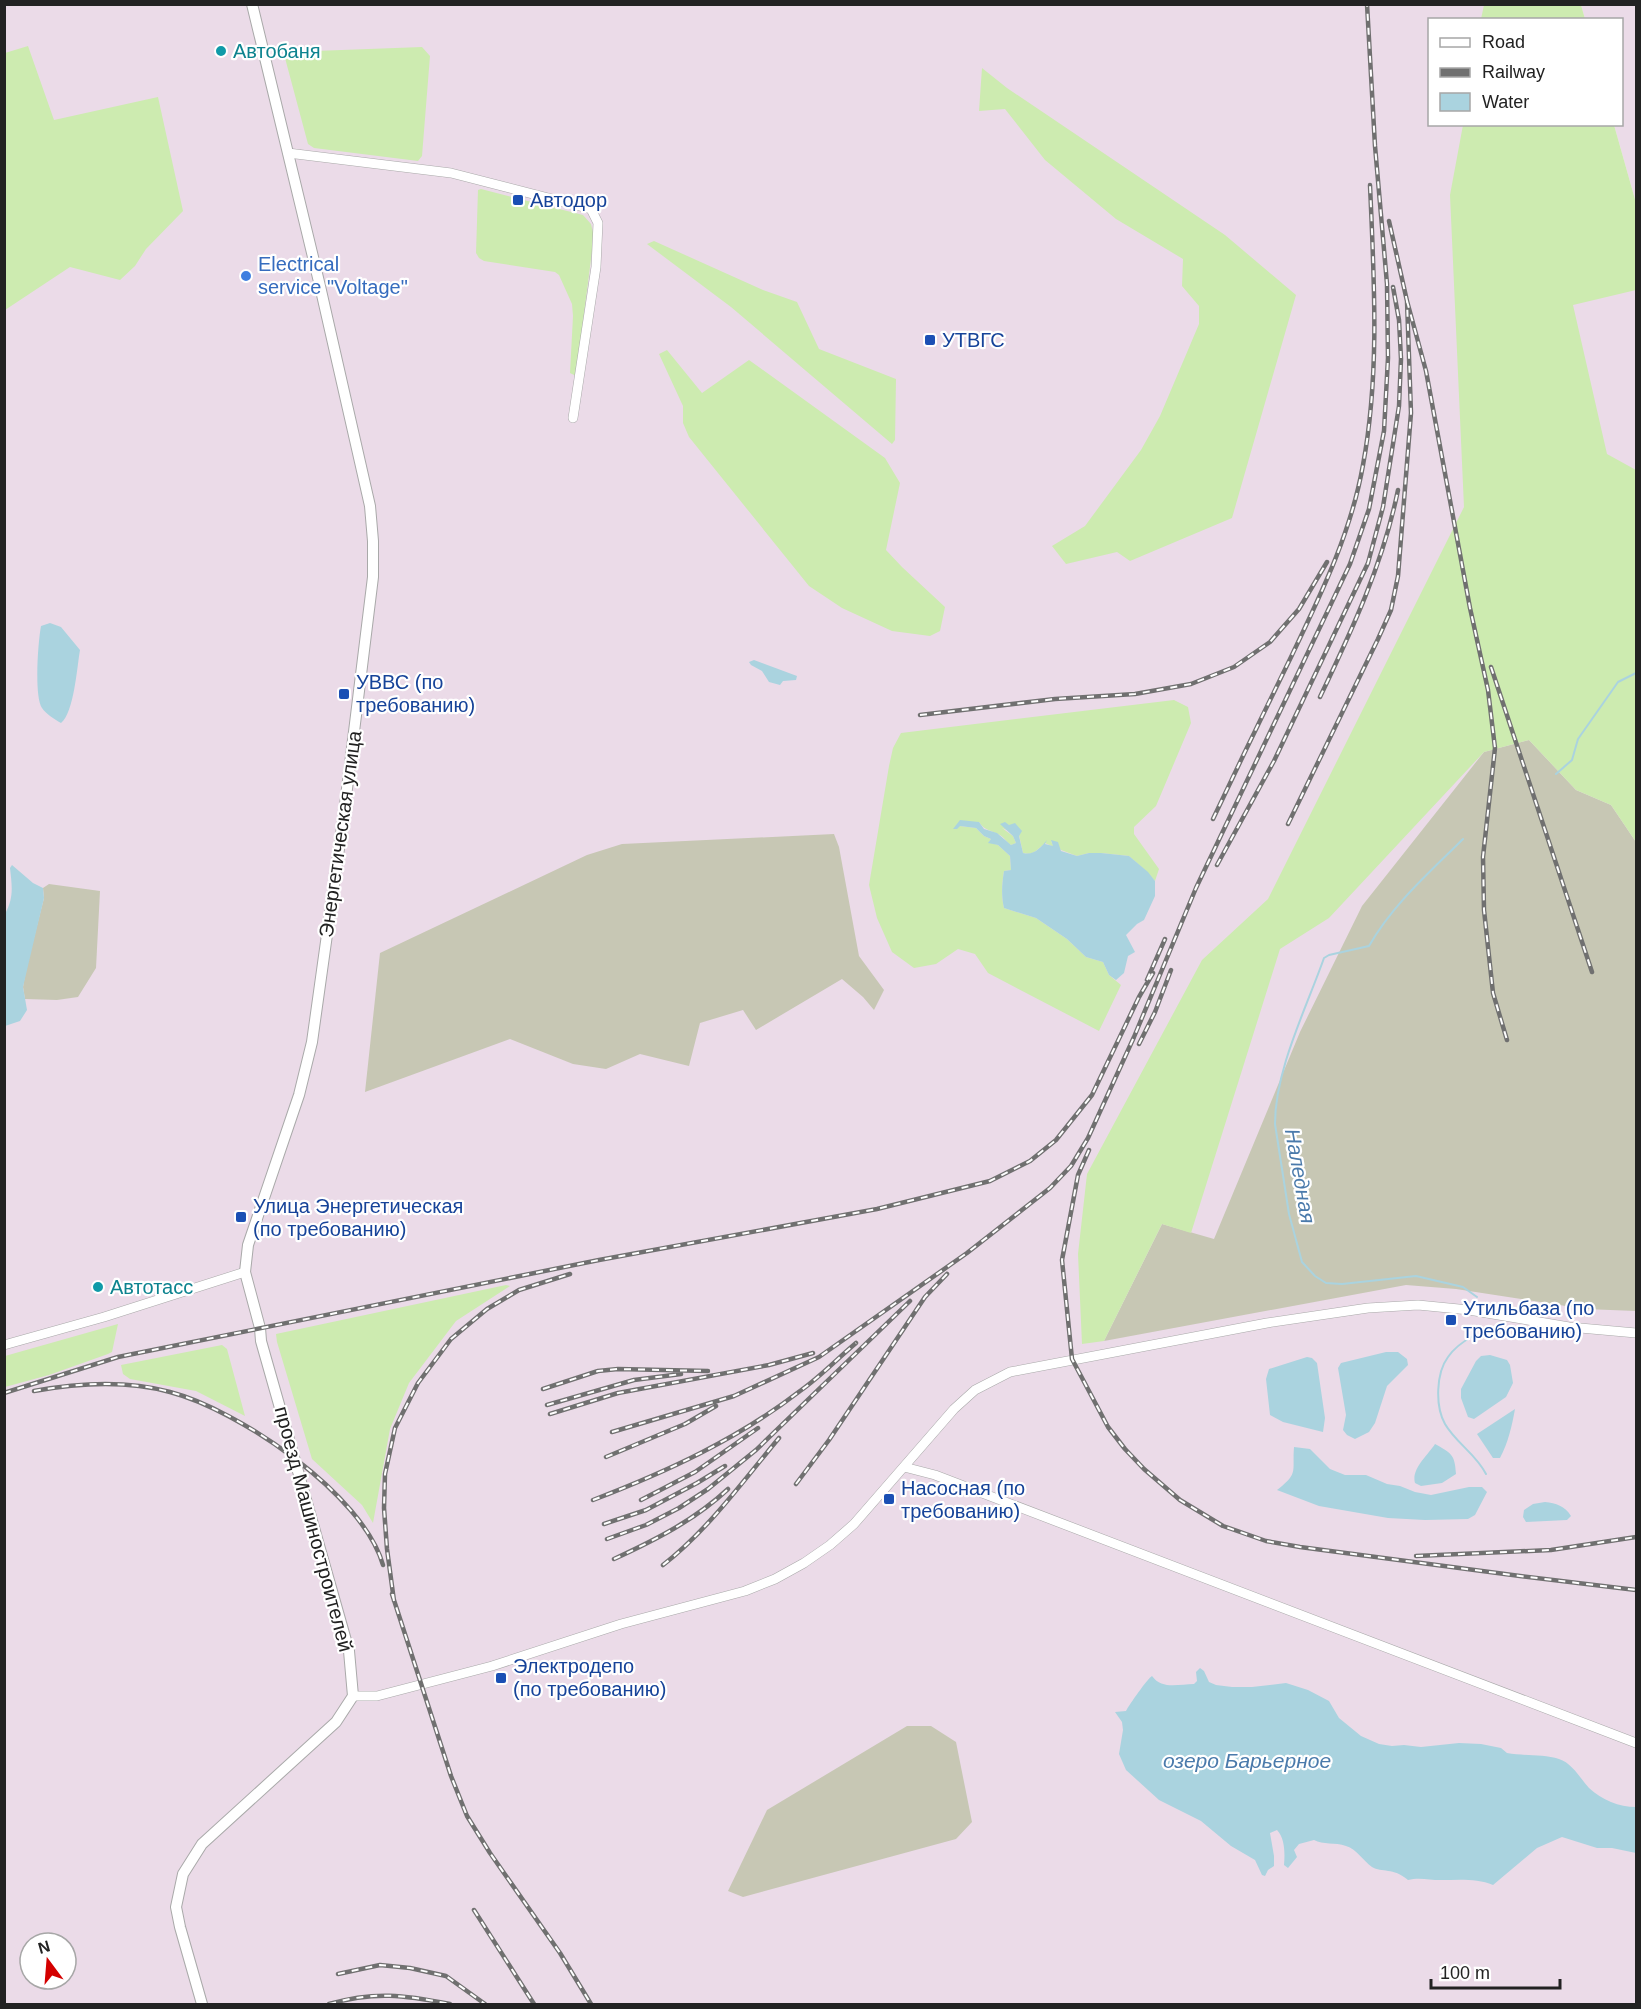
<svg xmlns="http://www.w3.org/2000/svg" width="1641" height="2009" font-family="Arial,sans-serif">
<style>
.industrial{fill:#ebdbe8;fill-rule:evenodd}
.construction{fill:#c7c7b4}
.grass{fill:#cdebb0}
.water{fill:#aad3df}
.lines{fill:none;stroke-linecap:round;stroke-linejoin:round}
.stream{stroke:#aad3df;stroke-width:2}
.minor-casing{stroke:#a9a9a9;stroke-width:10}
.tertiary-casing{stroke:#a9a9a9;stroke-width:12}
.minor{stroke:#fff;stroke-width:9}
.tertiary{stroke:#fff;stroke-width:10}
.rail-casing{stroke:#707070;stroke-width:4.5}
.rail{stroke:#fff;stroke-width:2;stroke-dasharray:7;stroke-linecap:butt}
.culture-dot{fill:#0f9aa8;stroke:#fff;stroke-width:2}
.transit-dot{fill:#1a4fb4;stroke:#fff;stroke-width:2}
.shop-dot{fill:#3f7fe0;stroke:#fff;stroke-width:2}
.labels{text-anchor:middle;stroke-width:4.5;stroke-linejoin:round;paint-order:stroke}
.culture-label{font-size:20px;fill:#0d838f;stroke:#fff;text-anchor:start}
.transit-label{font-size:20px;fill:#164399;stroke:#fff;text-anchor:start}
.shop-label{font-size:20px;fill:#366cbe;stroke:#fff;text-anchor:start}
.street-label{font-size:20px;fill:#222;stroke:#fff}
.water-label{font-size:21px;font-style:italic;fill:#4a7aab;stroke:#fff}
</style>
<rect width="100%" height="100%" fill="#f2efe9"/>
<!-- industrial -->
<path class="industrial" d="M 5,5 L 1499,5 L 1497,19 L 1430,20 L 1430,124 L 1492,125 L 1636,281 L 1636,2004 L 5,2004 ZM 30,1943 L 66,1943 L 66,1979 L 30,1979 Z
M 1581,5 L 1636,5 L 1636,203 L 1614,125 L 1622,124 L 1622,20 L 1585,19 Z"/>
<!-- construction -->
<path class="construction" d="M 1529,740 L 1576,790 L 1611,805 L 1636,842 L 1636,1311 L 1585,1309 L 1456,1289 L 1406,1285 L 1104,1341 L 1162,1224 L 1214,1239 L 1300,1032 L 1362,906 L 1484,752 Z
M 834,834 L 839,847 L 859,956 L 884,990 L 874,1010 L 863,997 L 842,979 L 756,1030 L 743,1010 L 700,1023 L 689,1066 L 640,1054 L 606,1069 L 573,1064 L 510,1039 L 365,1092 L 380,953 L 587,855 L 622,844 Z
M 49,884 L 100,891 L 96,968 L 78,997 L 57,1000 L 25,999 L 23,987 L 26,969 L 44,898 L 43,888 Z
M 907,1726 L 931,1726 L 956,1742 L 972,1822 L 956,1839 L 743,1897 L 728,1891 L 767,1810 Z"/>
<!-- grass -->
<path class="grass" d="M 1484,5 L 1581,5 L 1585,19 L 1481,19 Z
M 28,46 L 54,120 L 158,97 L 183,211 L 146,249 L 135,266 L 120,280 L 70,267 L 5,310 L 5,53 Z
M 422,47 L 430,56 L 422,156 L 418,161 L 314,148 L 308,144 L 285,58 L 288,52 Z
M 982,68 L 1007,88 L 1225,235 L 1296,295 L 1232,518 L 1130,561 L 1117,552 L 1066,564 L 1052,546 L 1085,526 L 1141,450 L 1160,416 L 1199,324 L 1199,306 L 1182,286 L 1183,259 L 1116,219 L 1045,160 L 1005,109 L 979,111 Z
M 1463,125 L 1614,125 L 1636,203 L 1636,290 L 1573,305 L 1607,454 L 1636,470 L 1636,842 L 1611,805 L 1576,790 L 1529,740 L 1484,752 L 1329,918 L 1280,949 L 1191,1233 L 1162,1224 L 1104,1341 L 1082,1344 L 1078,1254 L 1087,1174 L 1202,960 L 1268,899 L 1464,507 L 1450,195 Z
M 481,189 L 583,215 L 591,224 L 594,236 L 576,376 L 570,373 L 573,316 L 572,304 L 559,275 L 555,272 L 484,261 L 479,258 L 476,253 L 478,190 Z
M 654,241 L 763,290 L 797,302 L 819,349 L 896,379 L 895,440 L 892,444 L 731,307 L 647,244 Z
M 667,350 L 702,393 L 749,360 L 885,458 L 900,483 L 886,550 L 902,567 L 945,607 L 940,631 L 930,636 L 892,631 L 842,608 L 809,586 L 689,437 L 683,423 L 683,406 L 659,354 Z
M 1174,700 L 1188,707 L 1191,723 L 1156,806 L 1134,827 L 1134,834 L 1159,869 L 1155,881 L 1146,871 L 1129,856 L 1101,853 L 1089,853 L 1077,856 L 1061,850 L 1051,841 L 1054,847 L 1045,843 C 1038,849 1033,856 1023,853 L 1019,835 L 1002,828 L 1013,836 L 1016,843 L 1011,845 C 1006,842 1005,838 1000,835 C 991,830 985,831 979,822 L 970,822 L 960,826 L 976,828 L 984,836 L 991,839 L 989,842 L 998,845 L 1010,856 L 1011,870 L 1004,871 C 1002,884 1001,895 1004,908 L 1036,918 L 1067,939 L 1086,957 L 1103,962 L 1109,975 L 1121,985 L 1099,1031 L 988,973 L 975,954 L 958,949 L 936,964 L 914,968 L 892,952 L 877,918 L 869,885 L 889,766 L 893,748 L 901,733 Z
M 506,1285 L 510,1286 L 456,1321 L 409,1383 L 390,1429 L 373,1523 L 362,1505 L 312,1459 L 277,1342 L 276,1334 Z
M 118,1324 L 112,1352 L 108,1354 L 49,1375 L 5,1387 L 5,1356 Z
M 222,1345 L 227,1349 L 245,1416 L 196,1391 L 130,1379 L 123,1374 L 121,1365 Z"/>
<!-- water -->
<path class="water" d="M 50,623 L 61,627 L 80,650 C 77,667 74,713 61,723 C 54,719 46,714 42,708 C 34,696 38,642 41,626 Z
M 754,660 L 797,676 L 796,680 L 783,681 L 780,685 L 769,682 L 762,671 L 751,665 L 749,662 Z
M 960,820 L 979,822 L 984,829 L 997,833 L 1011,845 L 1016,843 L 1013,836 L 1000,824 L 1005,822 L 1009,825 L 1015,823 L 1022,831 L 1019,836 L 1023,853 C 1034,856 1041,847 1047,840 L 1045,844 L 1053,846 L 1051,840 L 1058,842 L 1061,851 L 1077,856 L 1089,853 L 1101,853 L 1129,856 L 1148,872 L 1155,881 L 1155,896 L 1144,920 L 1137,924 L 1126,935 L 1135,952 L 1128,956 L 1124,973 L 1116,980 L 1109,975 L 1103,962 L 1086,957 L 1067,939 L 1036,918 L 1004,908 C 1001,895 1002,883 1004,871 L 1011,870 L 1010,856 L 998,845 L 988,843 L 991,839 L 984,836 L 976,828 L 960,826 L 957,829 L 953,829 Z
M 12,865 L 33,883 L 43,888 L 44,898 L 23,987 L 27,1010 L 20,1021 L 5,1026 L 5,914 C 14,898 12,886 10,868 Z
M 1386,1352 L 1398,1352 L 1407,1359 L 1408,1365 L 1387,1386 L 1375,1423 L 1369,1432 L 1355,1439 L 1347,1435 L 1343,1430 L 1346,1415 L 1338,1368 L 1341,1363 Z
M 1490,1355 L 1507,1360 L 1510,1365 L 1513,1383 L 1506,1397 L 1474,1419 L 1468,1417 L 1461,1398 L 1461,1389 L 1476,1361 L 1481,1356 Z
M 1307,1357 L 1312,1358 L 1317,1363 L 1325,1418 L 1323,1432 L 1283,1422 L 1270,1415 L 1266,1379 L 1269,1369 Z
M 1515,1409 C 1512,1426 1508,1443 1500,1458 L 1493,1458 L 1477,1434 Z
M 1435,1444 C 1451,1453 1455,1454 1456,1474 L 1442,1483 L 1421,1486 L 1415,1483 C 1411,1469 1428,1455 1435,1444 Z
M 1294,1447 L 1310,1449 L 1330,1469 L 1345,1475 L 1366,1475 L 1387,1484 L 1400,1486 L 1415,1492 L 1431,1495 L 1469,1487 L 1482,1487 L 1487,1492 L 1475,1515 L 1468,1519 L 1425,1520 L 1388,1518 L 1319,1506 L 1277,1490 C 1299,1473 1292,1472 1294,1447 Z
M 1545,1502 C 1556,1503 1565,1506 1571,1516 L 1567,1520 L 1526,1522 L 1523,1517 L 1524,1510 L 1533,1504 Z
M 1200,1668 L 1204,1671 L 1209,1682 L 1216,1685 L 1232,1687 L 1252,1687 L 1286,1683 L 1308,1690 L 1329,1701 L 1339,1718 L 1361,1736 L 1379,1744 L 1392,1746 L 1404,1745 L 1421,1747 L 1459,1743 L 1481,1744 L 1501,1748 L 1507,1753 C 1523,1756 1543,1754 1559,1759 C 1572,1763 1580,1778 1589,1788 C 1602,1800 1619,1807 1636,1807 L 1636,1853 L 1612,1848 L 1597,1848 L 1562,1837 L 1537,1848 L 1493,1885 C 1477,1878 1458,1880 1441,1880 C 1429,1880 1419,1877 1408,1880 C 1393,1867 1382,1873 1372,1867 C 1363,1861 1357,1849 1346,1846 C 1335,1842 1323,1845 1314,1840 L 1299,1844 L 1294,1850 L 1297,1857 L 1288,1868 L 1284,1865 C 1285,1854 1285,1838 1277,1830 L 1270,1833 L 1274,1856 L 1274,1866 L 1268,1870 L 1265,1876 L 1262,1875 L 1255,1860 L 1231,1846 L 1201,1821 L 1159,1800 L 1126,1770 L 1119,1754 L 1123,1730 L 1122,1722 L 1115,1712 L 1126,1711 C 1129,1705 1148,1678 1152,1676 C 1162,1690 1179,1684 1194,1684 L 1197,1681 L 1196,1672 Z"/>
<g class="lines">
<!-- stream -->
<path class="stream" d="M 1556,774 L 1572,760 L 1578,739 L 1618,682 L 1636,673
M 1463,839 C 1429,873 1393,904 1369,946 L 1329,955 L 1324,958 C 1306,1009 1275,1070 1275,1124 L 1289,1214 L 1302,1262 L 1315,1276 L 1326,1283 L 1342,1284 L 1416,1276 L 1463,1287 L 1477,1297
M 1473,1336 C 1464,1341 1454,1348 1448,1357 C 1436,1373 1435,1406 1445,1424 C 1456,1443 1476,1454 1486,1474"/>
<!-- minor casing -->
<g class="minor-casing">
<path id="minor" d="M 288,153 L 451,173 L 591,209 L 598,223 L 596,267 L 573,418
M 4,1345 L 104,1317 L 245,1272
M 904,1467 L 935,1475 L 1636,1743
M 353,1696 L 377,1696 L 492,1666 L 621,1624 L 745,1591 L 775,1579 L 804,1563 L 830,1545 L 854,1524 L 954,1409 L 975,1390 L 1010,1372 L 1267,1323 L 1368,1308 L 1418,1305 L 1469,1310 L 1569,1327 L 1636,1333"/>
</g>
<!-- tertiary casing -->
<g class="tertiary-casing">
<path id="tertiary" d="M 202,2004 L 180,1927 L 176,1907 L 183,1874 L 202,1844 L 336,1722 L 353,1696 L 349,1651 L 261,1341 L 260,1328 L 245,1272 L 248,1245 L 299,1095 L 312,1042 L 344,813 L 373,577 L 373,541 L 370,506 L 320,286 L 252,4"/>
</g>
<!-- minor -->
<use href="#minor" class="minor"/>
<!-- tertiary -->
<use href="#tertiary" class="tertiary"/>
<!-- rail casing -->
<g class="rail-casing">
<path id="rail" d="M 1407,301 L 1426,371 L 1470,608 L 1488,690 L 1495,748 L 1483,857 L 1484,910 L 1493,993 L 1507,1040
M 1491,667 L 1592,972
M 1320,697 C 1352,630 1383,564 1398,490
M 920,715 L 1055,699 L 1135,694 L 1191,684 L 1234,667 L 1270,642 L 1299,609 L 1327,562
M 1213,819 C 1239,764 1265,710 1292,655 C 1321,594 1351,533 1363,465 C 1380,373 1374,279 1370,185
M 1288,824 L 1378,639 L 1391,610 L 1398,576 L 1411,413 L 1407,301 L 1389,221
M 1217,865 L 1274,761 L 1368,563 L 1383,507 L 1399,406 L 1401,359 L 1399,320 L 1393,287
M 1147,980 L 1165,939
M 1139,1044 L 1155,1012 L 1171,970
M 1089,1150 L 1078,1175 L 1062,1260 L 1072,1359 L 1108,1427 L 1125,1449 L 1144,1469 L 1180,1500 L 1223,1526 L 1266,1541 L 1300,1547 L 1520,1576 L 1636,1590
M 543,1389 L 598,1371 L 618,1369 L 708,1371
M 34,1391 C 78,1383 126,1380 170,1392 C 239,1410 363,1494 383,1565
M 4,1393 L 118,1357 L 599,1260 L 877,1209 L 990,1181 L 1030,1161 L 1056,1140 L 1092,1095 L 1139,997 L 1153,973
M 547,1405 L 634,1380 L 681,1374
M 550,1414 L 618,1393 L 769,1365 L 813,1353
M 612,1432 L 734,1396 L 819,1357 L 967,1253 L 1050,1188 L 1071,1166 L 1088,1138 L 1134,1037 L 1196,888 L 1350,564 L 1369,509 L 1384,431 L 1388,358 L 1387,284 L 1375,146 L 1367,4
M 606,1457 L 685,1424 L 716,1406
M 796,1484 L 829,1440 L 925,1297 L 947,1274
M 593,1500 C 666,1472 738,1439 800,1391 C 820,1377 837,1359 856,1343
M 641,1500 L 695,1472 L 758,1428
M 604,1524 L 646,1510 L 697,1483 L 725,1466
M 607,1539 L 646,1525 L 679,1508 L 708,1489 L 756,1450 L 910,1301
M 1416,1556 L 1551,1550 L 1636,1537
M 614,1559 C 655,1540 695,1520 728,1489
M 663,1565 C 708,1530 743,1481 779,1438
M 392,1594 L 451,1776 L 467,1816 L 490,1853 L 560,1953 L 591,2004
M 394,1601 L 387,1549 L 384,1508 L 385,1474 L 395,1428 L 418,1383 L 451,1339 L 487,1309 L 519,1290 L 570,1274
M 474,1910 L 534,2004
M 338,1974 L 380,1965 L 410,1968 L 446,1976 L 485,2004
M 329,2004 C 375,1991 404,1995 450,2004"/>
</g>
<!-- rail -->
<use href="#rail" class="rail"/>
</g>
<!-- markers -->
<g class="culture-dot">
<circle cx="221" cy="51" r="6"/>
<circle cx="98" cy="1287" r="6"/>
</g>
<g class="transit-dot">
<rect x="512" y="194" width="12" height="12" rx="3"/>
<rect x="924" y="334" width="12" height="12" rx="3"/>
<rect x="338" y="688" width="12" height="12" rx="3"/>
<rect x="235" y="1211" width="12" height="12" rx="3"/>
<rect x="1445" y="1314" width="12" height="12" rx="3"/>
<rect x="883" y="1493" width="12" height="12" rx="3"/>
<rect x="495" y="1672" width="12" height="12" rx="3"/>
</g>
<circle class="shop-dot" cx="246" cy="276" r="6"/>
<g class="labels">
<!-- culture labels -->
<g class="culture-label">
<text x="233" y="58">Автобаня</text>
<text x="110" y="1294">Автотасс</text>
</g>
<!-- transit labels -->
<g class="transit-label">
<text x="530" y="207">Автодор</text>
<text x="942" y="347">УТВГС</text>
<text x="356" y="689">УВВС (по<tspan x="356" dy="23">требованию)</tspan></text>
<text x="253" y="1213">Улица Энергетическая<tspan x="253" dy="23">(по требованию)</tspan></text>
<text x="1463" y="1315">Утильбаза (по<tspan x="1463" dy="23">требованию)</tspan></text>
<text x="901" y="1495">Насосная (по<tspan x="901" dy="23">требованию)</tspan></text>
<text x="513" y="1673">Электродепо<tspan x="513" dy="23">(по требованию)</tspan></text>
</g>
<!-- shop labels -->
<g class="shop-label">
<text x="258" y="271">Electrical<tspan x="258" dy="23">service "Voltage"</tspan></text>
</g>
<!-- street labels -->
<g class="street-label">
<text transform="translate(340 834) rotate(-82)" y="7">Энергетическая улица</text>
<text transform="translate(314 1529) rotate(75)" y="7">проезд Машиностроителей</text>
</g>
<!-- water labels -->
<g class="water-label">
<text transform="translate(1300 1176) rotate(80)" y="7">Наледная</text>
<text x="1247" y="1768">озеро Барьерное</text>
</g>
</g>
<!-- border -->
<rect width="1641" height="2009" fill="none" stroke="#222222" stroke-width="12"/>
<!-- legend -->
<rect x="1428" y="18" width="195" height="108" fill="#ffffff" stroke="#a7a7a7" stroke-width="1.5"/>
<rect x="1440" y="38" width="30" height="9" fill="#ffffff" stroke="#a7a7a7" stroke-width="1.5"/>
<text x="1482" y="48" font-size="18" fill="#222222">Road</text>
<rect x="1440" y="68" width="30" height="9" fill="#707070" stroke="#a7a7a7" stroke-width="1.5"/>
<text x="1482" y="78" font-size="18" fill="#222222">Railway</text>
<rect x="1440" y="93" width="30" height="18" fill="#aad3df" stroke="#a7a7a7" stroke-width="1.5"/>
<text x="1482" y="108" font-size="18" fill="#222222">Water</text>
<!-- north arrow -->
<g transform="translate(48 1961) rotate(344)"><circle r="28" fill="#ffffff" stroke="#a7a7a7" stroke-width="1.5"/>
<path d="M0-4.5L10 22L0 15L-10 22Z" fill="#d40000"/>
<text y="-9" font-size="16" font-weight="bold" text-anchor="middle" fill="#222222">N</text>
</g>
<!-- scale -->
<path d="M1431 1979v9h129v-9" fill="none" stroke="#222222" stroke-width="3"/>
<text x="1440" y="1979" font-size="18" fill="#222222" stroke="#ffffff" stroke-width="4.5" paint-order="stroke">100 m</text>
</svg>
